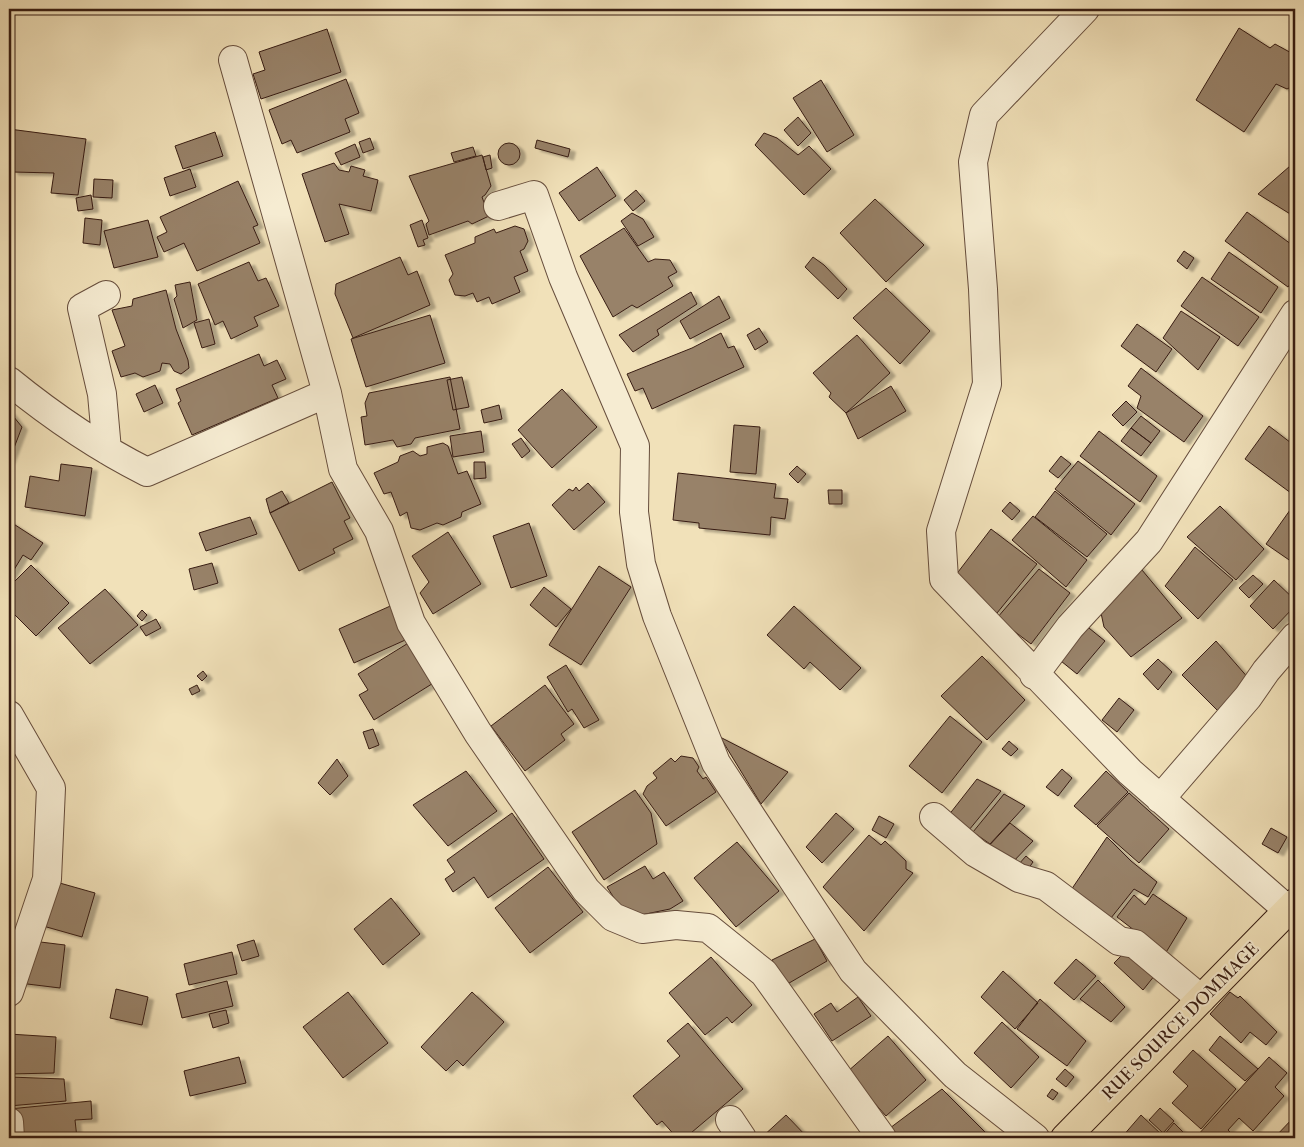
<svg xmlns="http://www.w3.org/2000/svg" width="1304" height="1147" font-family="'IM FELL French Canon',serif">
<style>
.building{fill:#988269;stroke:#371c12;filter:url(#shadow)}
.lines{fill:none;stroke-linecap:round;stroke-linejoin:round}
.minor-casing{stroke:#664d3c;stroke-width:30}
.major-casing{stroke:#371c12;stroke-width:30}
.minor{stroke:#f6ecd2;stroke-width:28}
.major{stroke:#f1e1b9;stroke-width:28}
.labels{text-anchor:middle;stroke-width:4;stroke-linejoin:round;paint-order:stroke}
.street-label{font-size:18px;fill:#371c12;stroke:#f6ecd2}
</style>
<defs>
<filter id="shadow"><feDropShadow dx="5.5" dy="3" stdDeviation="1" flood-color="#0004"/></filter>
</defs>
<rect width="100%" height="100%" fill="#f1e1b9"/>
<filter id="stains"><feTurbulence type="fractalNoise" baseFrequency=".004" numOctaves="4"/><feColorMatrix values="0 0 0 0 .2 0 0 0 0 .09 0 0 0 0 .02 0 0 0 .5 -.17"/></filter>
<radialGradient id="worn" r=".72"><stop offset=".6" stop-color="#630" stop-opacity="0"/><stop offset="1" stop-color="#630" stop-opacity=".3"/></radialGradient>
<!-- building -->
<path class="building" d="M 1239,28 L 1270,48 L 1275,44 L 1295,55 L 1290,62 L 1295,67 L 1295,85 L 1287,89 L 1276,84 L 1244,132 L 1196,100 Z
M 327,29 L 341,72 L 261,99 L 253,74 L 265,70 L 259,52 Z
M 346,79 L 359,113 L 345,119 L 350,132 L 297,153 L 291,140 L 282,144 L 269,110 Z
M 821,80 L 854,135 L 827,152 L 793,98 Z
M 798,117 L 811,133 L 798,146 L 784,130 Z
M 9,129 L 86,139 L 78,195 L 51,193 L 54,173 L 13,172 L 9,164 Z
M 215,132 L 223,156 L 183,169 L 175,146 Z
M 764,133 L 777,138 L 798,155 L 809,146 L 831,169 L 804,195 L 755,145 Z
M 370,138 L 374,149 L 363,153 L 359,142 Z
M 537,140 L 570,149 L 568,157 L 535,148 Z
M498 154a11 11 0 1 1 22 0a11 11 0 1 1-22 0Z
M 355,144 L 360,157 L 341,165 L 335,153 Z
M 473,147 L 476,156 L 454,162 L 451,153 Z
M 482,155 L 491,186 L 485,195 L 482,197 L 489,216 L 472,224 L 468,221 L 429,235 L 426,224 L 429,221 L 409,176 Z
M 490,155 L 492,168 L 486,170 L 483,157 Z
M 334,163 L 339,170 L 349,172 L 351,166 L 365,170 L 363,176 L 378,180 L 371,211 L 339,204 L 349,234 L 325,242 L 302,174 Z
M 1290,166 L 1295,170 L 1295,217 L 1258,194 Z
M 597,167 L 616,196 L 579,221 L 559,193 Z
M 190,169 L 196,187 L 170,196 L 164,178 Z
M 94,179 L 113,180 L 112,198 L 93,197 Z
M 238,181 L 258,225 L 253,227 L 260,243 L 197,271 L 184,243 L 164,252 L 157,237 L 167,232 L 160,217 Z
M 636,190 L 645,201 L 633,211 L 624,200 Z
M 91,195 L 93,209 L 78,211 L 76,198 Z
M 875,199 L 924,245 L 886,282 L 840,233 Z
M 1247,212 L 1295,247 L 1295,277 L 1288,287 L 1225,241 Z
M 632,213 L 643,219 L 654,237 L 638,246 L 621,221 Z
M 85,218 L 102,220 L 100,245 L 83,243 Z
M 148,220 L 158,257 L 114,268 L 104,231 Z
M 422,220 L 428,238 L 423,240 L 425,245 L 418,247 L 410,225 Z
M 515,226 L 524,229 L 528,241 L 524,249 L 520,251 L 528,271 L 514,277 L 520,292 L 492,304 L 489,297 L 477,302 L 473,293 L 465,296 L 455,295 L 449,280 L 453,274 L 445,255 L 475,243 L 475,237 L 494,229 L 496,233 Z
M 624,228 L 648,262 L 655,259 L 670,260 L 677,272 L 668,277 L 673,286 L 637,308 L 632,305 L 613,317 L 580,256 Z
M 1184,251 L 1194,258 L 1187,269 L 1177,261 Z
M 1229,252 L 1278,287 L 1261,313 L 1211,279 Z
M 400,257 L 408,275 L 417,271 L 430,305 L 353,338 L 335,294 L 336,284 Z
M 813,257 L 824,265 L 847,289 L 838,299 L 805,267 Z
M 249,262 L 258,281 L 266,278 L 279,306 L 254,317 L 258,326 L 231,339 L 223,321 L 215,325 L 198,284 Z
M 1202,277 L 1259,317 L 1238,346 L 1181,306 Z
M 190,282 L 197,320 L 183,328 L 174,299 L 177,296 L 175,285 Z
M 886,288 L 930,331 L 900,364 L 853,318 Z
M 166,290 L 176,329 L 188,360 L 189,368 L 181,374 L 174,371 L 170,364 L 162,363 L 160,371 L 143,377 L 135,373 L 121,377 L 112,351 L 125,346 L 112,310 L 132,306 L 133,299 Z
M 691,292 L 697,304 L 657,330 L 659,335 L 633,352 L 619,335 Z
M 719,296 L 730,318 L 690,339 L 680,321 Z
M 1181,311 L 1220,337 L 1198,370 L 1163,338 Z
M 430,315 L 445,363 L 366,387 L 351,339 Z
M 209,319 L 215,344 L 202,348 L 194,323 Z
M 1137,324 L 1172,349 L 1156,372 L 1121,346 Z
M 759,328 L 768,342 L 755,350 L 747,335 Z
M 721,333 L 728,348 L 734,346 L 744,367 L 652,409 L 643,388 L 635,391 L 627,374 L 692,348 Z
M 857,335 L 890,373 L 846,413 L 829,397 L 831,393 L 813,373 Z
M 259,354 L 264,366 L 277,360 L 286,379 L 272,385 L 278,398 L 192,435 L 178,403 L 181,401 L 176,389 Z
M 1141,368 L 1203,416 L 1184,442 L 1137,408 L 1141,396 L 1128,386 Z
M 450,377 L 460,429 L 415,438 L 411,444 L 397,447 L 393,440 L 365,445 L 361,417 L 367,416 L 365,403 L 369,393 Z
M 462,377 L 469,407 L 453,410 L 447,380 Z
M 155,385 L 163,403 L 144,412 L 136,394 Z
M 891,386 L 906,411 L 858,439 L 846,413 Z
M 562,389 L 597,427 L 552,468 L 518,430 Z
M 1126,401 L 1137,412 L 1123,426 L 1112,415 Z
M 499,405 L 502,419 L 484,423 L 481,410 Z
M 9,411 L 22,427 L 9,461 Z
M 1141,416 L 1160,431 L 1151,443 L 1131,428 Z
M 734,425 L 760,427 L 756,474 L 730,472 Z
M 1269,426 L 1295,446 L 1295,496 L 1245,459 Z
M 1131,428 L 1151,443 L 1141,456 L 1121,441 Z
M 481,431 L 484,452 L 453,457 L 450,436 Z
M 1099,431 L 1157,476 L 1140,502 L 1080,456 Z
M 521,438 L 530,451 L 522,458 L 512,444 Z
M 443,443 L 448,446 L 458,474 L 467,471 L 481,504 L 462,512 L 461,517 L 443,525 L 437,523 L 420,530 L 411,528 L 407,512 L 400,516 L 391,492 L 384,494 L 374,473 L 398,462 L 400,456 L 413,451 L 420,456 L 427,454 L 427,447 Z
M 1061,456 L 1071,464 L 1058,478 L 1049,471 Z
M 1078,461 L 1135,504 L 1111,535 L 1055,489 Z
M 474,462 L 485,462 L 486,478 L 474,479 Z
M 61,464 L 92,468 L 85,516 L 25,507 L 30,476 L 59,481 Z
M 797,466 L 806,474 L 798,483 L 789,474 Z
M 678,473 L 776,484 L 774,498 L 788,499 L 785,519 L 771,517 L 770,535 L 699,528 L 699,523 L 673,520 Z
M 332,482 L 350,518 L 344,521 L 353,539 L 333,549 L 335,553 L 299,571 L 270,513 Z
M 588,483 L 605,502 L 574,530 L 552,505 L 569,489 L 573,491 L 576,487 L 579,491 Z
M 828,490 L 842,490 L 842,504 L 829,504 Z
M 282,491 L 289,503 L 270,513 L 266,499 Z
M 1055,491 L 1107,534 L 1087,557 L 1035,517 Z
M 1010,502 L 1020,511 L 1012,520 L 1002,511 Z
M 1295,503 L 1295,564 L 1266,544 Z
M 1220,506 L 1264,549 L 1236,580 L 1187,537 Z
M 1033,516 L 1087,560 L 1066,587 L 1012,540 Z
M 250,517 L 257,534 L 206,551 L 199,533 Z
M 9,521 L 43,543 L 31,560 L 23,555 L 9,578 Z
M 529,523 L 547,576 L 511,588 L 493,536 Z
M 991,529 L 1037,564 L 997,613 L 978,601 L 955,576 Z
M 448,532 L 481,584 L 433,614 L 420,593 L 429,582 L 412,556 Z
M 1195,547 L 1233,580 L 1198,619 L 1165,586 Z
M 212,563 L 218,583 L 194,590 L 189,569 Z
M 1137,564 L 1182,618 L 1131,657 L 1104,627 L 1101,613 Z
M 31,565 L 69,603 L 36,636 L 9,609 L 9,587 Z
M 599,566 L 631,587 L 581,665 L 549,645 Z
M 1039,569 L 1070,593 L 1031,644 L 997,618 Z
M 1253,575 L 1263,584 L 1249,598 L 1239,588 Z
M 1274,580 L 1295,600 L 1295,606 L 1273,629 L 1250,606 Z
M 544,587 L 571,609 L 556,627 L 530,605 Z
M 105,589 L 138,625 L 90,664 L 58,628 Z
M 397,603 L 412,637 L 354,663 L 339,629 Z
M 794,606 L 861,668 L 840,690 L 810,662 L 804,669 L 767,635 Z
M 142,610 L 147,615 L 142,621 L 137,616 Z
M 156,619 L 161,628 L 146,636 L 140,627 Z
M 1084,624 L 1105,641 L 1077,674 L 1056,657 Z
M 1216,641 L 1250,680 L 1219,712 L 1182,675 Z
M 410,642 L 435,682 L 374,720 L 359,695 L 368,690 L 358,674 Z
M 982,656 L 1025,700 L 987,740 L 941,696 Z
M 1158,659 L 1172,672 L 1158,690 L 1143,674 Z
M 566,665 L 599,720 L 584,728 L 572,709 L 568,712 L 547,677 Z
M 203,671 L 207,676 L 202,681 L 197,676 Z
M 197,685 L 200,691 L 192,695 L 189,689 Z
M 545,685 L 574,724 L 561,734 L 565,740 L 525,771 L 491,726 Z
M 1119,698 L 1134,710 L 1117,732 L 1102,720 Z
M 950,716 L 982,742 L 942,793 L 909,766 Z
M 373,729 L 379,745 L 369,749 L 363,732 Z
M 720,737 L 788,772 L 761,804 Z
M 1009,741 L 1018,749 L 1011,756 L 1002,749 Z
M 681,756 L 693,758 L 699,767 L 697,771 L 703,779 L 706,777 L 716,792 L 666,826 L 643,794 L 647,786 L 657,778 L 653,773 L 671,758 L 675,762 Z
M 337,759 L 348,776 L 330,795 L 318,783 Z
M 1062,769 L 1072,778 L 1058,796 L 1046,787 Z
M 466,771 L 497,811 L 448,846 L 413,805 Z
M 1106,771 L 1128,792 L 1096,825 L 1074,806 Z
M 977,779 L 1001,791 L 969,830 L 948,816 Z
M 635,790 L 651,813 L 657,844 L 604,880 L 572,832 Z
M 1129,793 L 1169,829 L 1139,863 L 1097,826 Z
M 1004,794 L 1025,806 L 990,844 L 973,832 Z
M 512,813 L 544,859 L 488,898 L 474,877 L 453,892 L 445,879 L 455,872 L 447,860 Z
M 836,813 L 854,829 L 822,863 L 806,847 Z
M 879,816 L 894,824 L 886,838 L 872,830 Z
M 1010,823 L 1033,841 L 1010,865 L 987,848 Z
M 1271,828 L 1287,837 L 1278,853 L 1262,844 Z
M 869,835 L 881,845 L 885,841 L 906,861 L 906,869 L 913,873 L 864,931 L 823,887 Z
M 1107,837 L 1131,861 L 1157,882 L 1148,897 L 1134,889 L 1107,923 L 1069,893 Z
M 737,842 L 779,891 L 736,927 L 694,878 Z
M 1026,856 L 1033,862 L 1026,872 L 1018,865 Z
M 645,866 L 653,879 L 664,872 L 683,901 L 670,909 L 641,915 L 628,911 L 616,901 L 607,887 Z
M 548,867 L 583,912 L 530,953 L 495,908 Z
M 42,878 L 95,893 L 82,937 L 29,922 Z
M 1153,894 L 1187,918 L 1165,954 L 1117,917 L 1134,895 L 1145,905 Z
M 391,898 L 420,934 L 383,965 L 354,929 Z
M 16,939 L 65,945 L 60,988 L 11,982 Z
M 815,939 L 827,961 L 784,986 L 772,960 Z
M 254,940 L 259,956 L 242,961 L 237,945 Z
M 1128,949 L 1155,975 L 1143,990 L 1114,963 Z
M 232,952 L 237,974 L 189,985 L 184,964 Z
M 711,957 L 752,1005 L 732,1023 L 727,1017 L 705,1035 L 669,993 Z
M 1076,959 L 1096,976 L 1074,1000 L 1054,983 Z
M 1003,971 L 1038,1003 L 1015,1029 L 981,997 Z
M 1098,980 L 1125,1007 L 1111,1022 L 1080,999 Z
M 227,981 L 233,1006 L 182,1018 L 176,994 Z
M 116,989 L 148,997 L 142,1025 L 110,1018 Z
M 348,992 L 388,1043 L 343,1078 L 303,1027 Z
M 472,992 L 504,1022 L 463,1066 L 457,1060 L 446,1071 L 421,1047 Z
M 1230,992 L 1238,998 L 1240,996 L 1277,1032 L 1266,1045 L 1250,1032 L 1241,1043 L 1210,1014 Z
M 858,997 L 871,1016 L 832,1041 L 814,1014 L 831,1003 L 837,1012 Z
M 1040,999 L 1086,1041 L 1067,1066 L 1017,1029 Z
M 226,1010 L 229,1023 L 213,1028 L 209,1014 Z
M 1002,1022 L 1039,1057 L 1011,1088 L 974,1053 Z
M 688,1023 L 743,1089 L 685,1138 L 677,1138 L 662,1121 L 657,1125 L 633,1096 L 680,1056 L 667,1041 Z
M 9,1034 L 56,1037 L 54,1073 L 9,1074 Z
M 888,1036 L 926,1080 L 886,1116 L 847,1072 Z
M 1220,1036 L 1258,1069 L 1245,1081 L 1209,1050 Z
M 1193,1050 L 1236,1089 L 1201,1129 L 1172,1103 L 1188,1086 L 1173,1072 Z
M 239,1057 L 246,1083 L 190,1096 L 184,1071 Z
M 1269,1057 L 1287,1073 L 1275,1087 L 1284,1096 L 1253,1131 L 1239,1118 L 1228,1130 L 1236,1138 L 1198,1138 L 1196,1137 Z
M 1065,1069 L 1074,1077 L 1066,1087 L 1056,1079 Z
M 9,1077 L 64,1079 L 66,1101 L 9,1106 Z
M 942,1089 L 991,1138 L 892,1138 L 886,1131 Z
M 1052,1089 L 1058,1093 L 1053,1100 L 1047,1096 Z
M 91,1101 L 92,1119 L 75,1120 L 77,1138 L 9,1138 L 9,1109 Z
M 1160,1108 L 1174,1121 L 1163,1133 L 1149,1120 Z
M 786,1115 L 808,1138 L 761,1138 Z
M 1141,1115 L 1163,1136 L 1174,1123 L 1189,1138 L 1123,1138 L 1122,1137 Z
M 1295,1116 L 1295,1138 L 1274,1138 Z"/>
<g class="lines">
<!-- minor casing -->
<g class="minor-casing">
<path id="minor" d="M 1085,9 L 984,115 L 973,162 L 983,289 L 987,384 L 941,531 L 944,579 L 1130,772 L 1288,910
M 233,60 L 327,393 L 343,469 L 379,531 L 411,623 L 478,733 L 586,890 L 613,917 L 642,929 L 676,925 L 708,928 L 764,973 L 882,1138
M 498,206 L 534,195 L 563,277 L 635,446 L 634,512 L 641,564 L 657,616 L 716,763 L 853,971 L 955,1075 L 1035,1138
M 106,295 L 82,308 L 102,394 L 107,450
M 9,381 C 52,416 97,447 147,472 L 327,393
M 1034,675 L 1070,627 L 1149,541 L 1295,314
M 9,715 L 51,788 L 47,879 L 9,992
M 1160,799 L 1248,697 L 1266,671 L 1295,637
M 934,817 L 976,853 L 1019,878 L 1046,886 L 1119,941 L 1135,944 L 1201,999
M 730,1120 L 742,1138
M 9,1122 L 10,1138"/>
</g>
<!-- major casing -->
<g class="major-casing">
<path id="major" d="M 1065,1138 L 1295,903"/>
</g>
<!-- minor -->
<use href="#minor" class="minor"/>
<!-- major -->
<use href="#major" class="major"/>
</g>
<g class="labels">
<!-- street labels -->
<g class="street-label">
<text transform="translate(1180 1021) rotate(-45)" y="6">RUE SOURCE DOMMAGE</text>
</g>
</g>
<!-- margin -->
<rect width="1304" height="1147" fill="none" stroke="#f1e1b9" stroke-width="30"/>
<rect x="10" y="10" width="1284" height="1127" fill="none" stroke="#371c12" stroke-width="2.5"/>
<rect x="15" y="15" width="1274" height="1117" fill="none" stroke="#371c12"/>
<rect width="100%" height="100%" filter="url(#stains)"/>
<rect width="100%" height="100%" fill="url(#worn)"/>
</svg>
